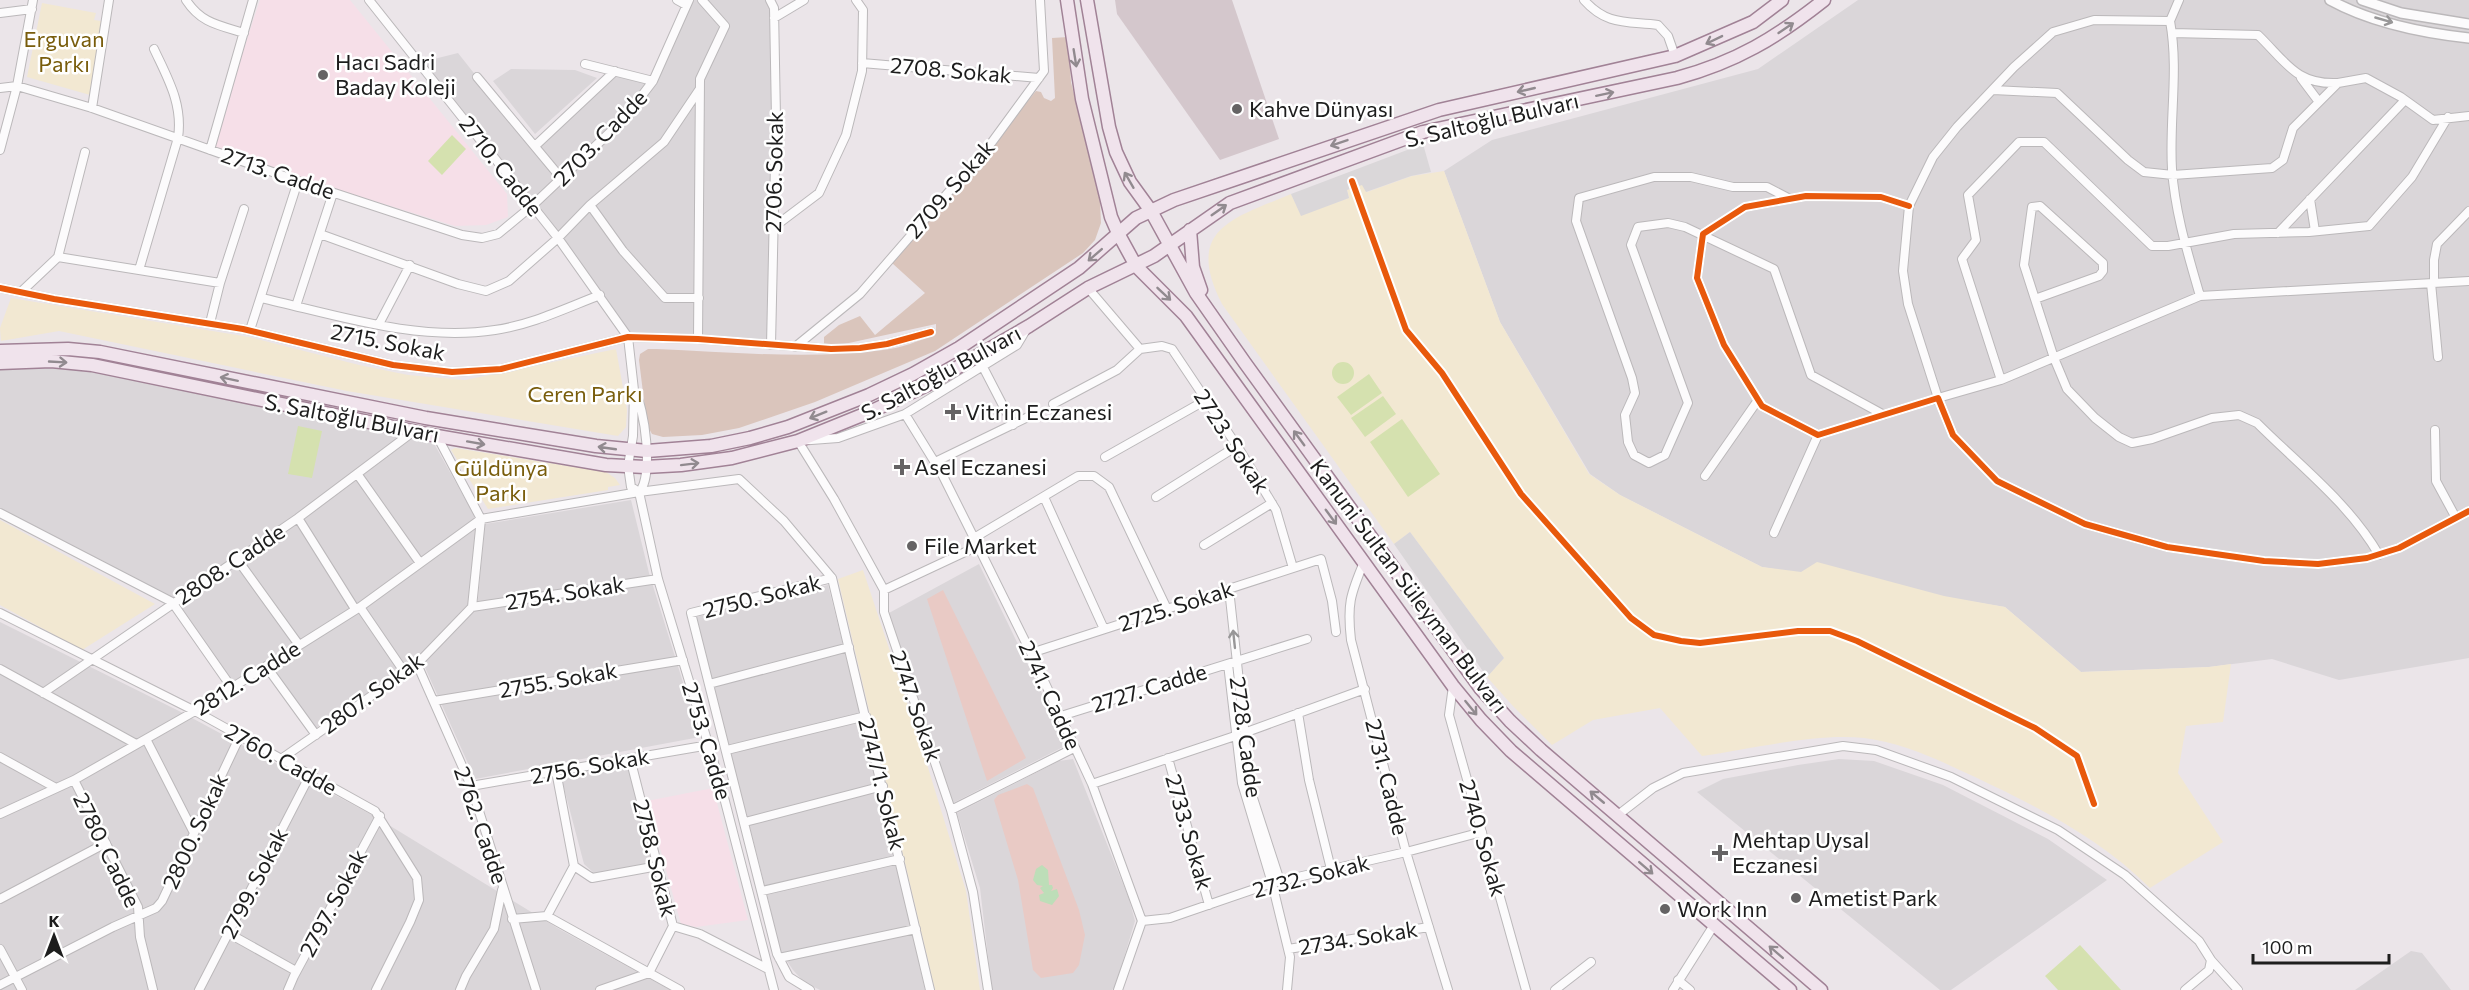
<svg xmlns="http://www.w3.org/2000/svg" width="2469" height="990" font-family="Commissioner,sans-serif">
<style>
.residential{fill:#dad6d9}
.education{fill:#f6dfe8}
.construction{fill:#d4c7cc}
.grass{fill:#e9cac5}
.forest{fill:#dac5bc}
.park{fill:#f2e8d2}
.pitch{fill:#d5e1af}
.parking{fill:#dad7d9}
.water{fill:#bddeb8}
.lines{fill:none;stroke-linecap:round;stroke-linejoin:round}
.minor-casing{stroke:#bbb8ba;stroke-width:10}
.tertiary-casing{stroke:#bbb8ba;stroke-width:12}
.primary-casing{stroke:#a18296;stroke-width:15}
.minor{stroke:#fcfbfc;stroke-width:8}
.tertiary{stroke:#fcfbfc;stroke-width:9}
.primary{stroke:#f0e3ec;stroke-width:12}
.cycleway-casing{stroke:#fff;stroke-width:10}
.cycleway{stroke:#e8590c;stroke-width:6}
.oneway{stroke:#989798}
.oneway2{stroke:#918a8f}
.poi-dot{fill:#656364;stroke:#fff;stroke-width:2}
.labels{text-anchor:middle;stroke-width:5;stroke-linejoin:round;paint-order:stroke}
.park-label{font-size:22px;fill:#795d0c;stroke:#fff}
.poi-label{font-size:22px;fill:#1d1d1d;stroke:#fff;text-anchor:start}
.street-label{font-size:22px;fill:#1d1d1d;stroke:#fff}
</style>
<rect width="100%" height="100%" fill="#ebe5e9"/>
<!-- residential -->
<path class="residential" d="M 689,0 L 770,0 L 774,8 L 771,345 L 628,337 L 533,205 L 602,140 L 649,86 L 561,174 L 539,147 L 615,75 L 652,83 Z
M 1858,0 L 2469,0 L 2469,658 L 2339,680 L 2272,659 L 2209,667 L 2081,672 L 2005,607 L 1762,567 L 1620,495 L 1590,474 L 1500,322 L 1444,171 L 1492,140 L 1758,69 Z
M 458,53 L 557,178 L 532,199 L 422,62 Z
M 511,69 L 575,70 L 597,78 L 535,134 L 493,81 Z
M 51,361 L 432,440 L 474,515 L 476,527 L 469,603 L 416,659 L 390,679 L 316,728 L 267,660 L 232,684 L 177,602 L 172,602 L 0,513 L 0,363 Z
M 631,500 L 649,573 L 700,737 L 475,779 L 423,663 L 477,609 L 485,524 Z
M 979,564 L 1067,745 L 953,803 L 889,613 Z
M 828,585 L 880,793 L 925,990 L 820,990 L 804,982 L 793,970 L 779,949 L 769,902 L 696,617 Z
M 0,622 L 179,711 L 374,816 L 559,929 L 670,990 L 0,990 Z
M 1073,759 L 1129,899 L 1135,921 L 1115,987 L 1112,990 L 992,990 L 980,888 L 957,813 L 1059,761 Z
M 1839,759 L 1874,761 L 1943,785 L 2048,839 L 2107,880 L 1951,990 L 1940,990 L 1697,792 L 1723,779 L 1798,765 Z
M 627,762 L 654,862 L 595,874 L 584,864 L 560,773 Z
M 2411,951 L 2422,953 L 2451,990 L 2355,990 Z"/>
<!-- education -->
<path class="education" d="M 260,0 L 350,0 L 507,194 L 508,217 L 486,225 L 455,226 L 210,150 Z
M 713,788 L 748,920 L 696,927 L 681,924 L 647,801 Z"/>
<!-- construction -->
<path class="construction" d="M 1115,0 L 1232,0 L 1279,139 L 1220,160 L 1117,14 Z"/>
<!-- grass -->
<path class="grass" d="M 943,590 L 1026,758 L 987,781 L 927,599 Z
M 1027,784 L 1033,788 L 1079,910 L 1085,935 L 1079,965 L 1073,973 L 1041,978 L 1033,970 L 1018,880 L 994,800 L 998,795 Z"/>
<!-- forest -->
<path class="forest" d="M 1068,37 L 1071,82 L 1100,201 L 1101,223 L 1095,240 L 1083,253 L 935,351 L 815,402 L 739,428 L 702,435 L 663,437 L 652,434 L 647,425 L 639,360 L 640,354 L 648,349 L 657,349 C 731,352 809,360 883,350 C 901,348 919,341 936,334 L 936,324 L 835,346 L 824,345 L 824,337 L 839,325 L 860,316 L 875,335 L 925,293 L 892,263 L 1036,91 L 1041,92 L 1044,98 L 1051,101 L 1055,98 L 1052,38 Z"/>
<!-- park -->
<path class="park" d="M 42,3 L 96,13 L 94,20 L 101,21 L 90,95 L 27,77 Z
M 1444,171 L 1500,322 L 1589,474 L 1620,495 L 1762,567 L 1801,572 L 1817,562 L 1944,596 L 2005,607 L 2081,672 L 2209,667 L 2231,664 L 2223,722 L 2186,726 L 2178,773 L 2223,842 L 2150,888 C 2100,838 2038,807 1975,777 C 1938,760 1905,743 1864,738 C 1815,733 1751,749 1702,756 L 1660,708 L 1593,720 L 1552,745 L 1512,705 L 1487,677 L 1504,658 L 1410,532 L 1394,544 L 1222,304 C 1184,229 1232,219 1291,194 L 1301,215 L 1349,198 L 1347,190 L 1363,184 L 1367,192 L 1412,176 Z
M 11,298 L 249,337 L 359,365 L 408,375 L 465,380 L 616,349 L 627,410 L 626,427 L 618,436 L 347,391 L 59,331 L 1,341 L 0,328 Z
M 455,448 L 606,472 L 615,478 L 620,485 L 608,487 L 608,490 L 488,509 L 451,450 Z
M 0,520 L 155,604 L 82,650 L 0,605 Z
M 863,570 L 921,745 L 966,891 L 980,990 L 935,990 L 838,579 Z"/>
<!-- pitch -->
<path class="pitch" d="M 452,135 L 466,149 L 442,175 L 428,161 Z
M1332 373a11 11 0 1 1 22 0a11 11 0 1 1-22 0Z
M 1369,374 L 1382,393 L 1351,415 L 1337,397 Z
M 1383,396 L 1396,414 L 1365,437 L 1351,418 Z
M 1402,419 L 1440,474 L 1408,497 L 1370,442 Z
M 298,426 L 322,431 L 312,478 L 288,474 Z
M 2080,945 L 2121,990 L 2058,990 L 2045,976 Z"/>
<!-- parking -->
<path class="parking" d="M 1423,144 L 1431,172 L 1411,176 L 1366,192 L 1362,185 L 1347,190 L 1349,198 L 1301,216 L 1291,194 Z
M 1410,532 L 1504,658 L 1487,677 L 1394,544 Z"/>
<!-- water -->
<path class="water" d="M 1042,865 L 1048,870 L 1049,885 L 1052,885 L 1053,888 L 1051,891 L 1057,889 L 1059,896 L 1052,905 L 1040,901 L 1039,895 L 1044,893 L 1040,888 L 1043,886 L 1037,885 L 1033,880 L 1036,869 Z"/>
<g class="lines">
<!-- minor casing -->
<g class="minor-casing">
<path id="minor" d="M 186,0 C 201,23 218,25 244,33
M 369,0 L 558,238 L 628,337 L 634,390 L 633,436 L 628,466 L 631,487 L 639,492
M 677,0 L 686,5
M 770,0 L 774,8 L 776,118 L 771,345
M 1584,0 C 1607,26 1627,21 1658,25 L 1668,36 L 1675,56
M 2179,0 L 2170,21 L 2094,20 L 2053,32 L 2014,67 L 1957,127 L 1933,157 L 1909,206 L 1903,271 L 1908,304 L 1938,398 L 2001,380 L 2200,296 L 2469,281
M 0,13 L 32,9
M 774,18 L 804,0
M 2170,21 C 2179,70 2169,120 2172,169 C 2175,213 2188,254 2200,296
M 2172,33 L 2258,35 C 2286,62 2296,85 2338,83
M 862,63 L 1039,78
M 585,64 L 653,81
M 477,77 L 561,178
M 2301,78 L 2319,102
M 0,88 L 17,86 L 92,108 L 298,181 L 462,235 L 482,238 L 498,234 L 533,205 L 624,119 L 653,81 L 689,0
M 1993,90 L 2057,93 L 2128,160 L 2144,172 L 2173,175 L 2272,168 L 2283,160 L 2293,128 L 2338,83 L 2366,78 L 2401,97 L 2433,120 L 2469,116
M 92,108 L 109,0
M 535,146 L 615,71
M 0,150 L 17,86 L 33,0
M 210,150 L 253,0
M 1790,199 L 1767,187 L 1733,187 L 1691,177 L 1654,177 L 1579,198 L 1576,221 L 1632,378 L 1635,393 L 1625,415 L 1628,442 L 1634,455 L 1649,463 L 1665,455 L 1688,403 L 1631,245 L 1638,227 L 1668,223 L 1685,227 L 1774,269 L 1811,375 L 1884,415
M 2310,199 L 2315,231
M 1909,206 L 1881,197 L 1806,196 L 1745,207 L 1703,234 L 1697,278 L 1724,345 L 1762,406 L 1818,435 L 1938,398 L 1953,435 L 1997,481 L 2085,524 L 2167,547 L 2264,561 L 2318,564 L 2367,558 L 2399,548 L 2469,511
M 774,227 L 819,193 L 846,135 L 862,71 L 863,10 L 856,0
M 2278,233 L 2405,100
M 320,234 L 458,284 L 486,291 L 509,281 L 558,238 L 590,205
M 58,257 L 220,283 L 244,209
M 139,270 L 178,138 C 183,104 168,79 154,49
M 2431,283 L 2438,357
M 2434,283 L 2434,260 L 2437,244 L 2469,211
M 0,288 L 54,299 L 243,329 L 393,365 L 452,372 L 501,369 L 628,337 L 698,339 L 831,349 L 860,348 L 887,344 L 931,332
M 1088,288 L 1140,349
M 21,292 L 58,257 L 85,152
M 261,298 C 337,315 417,342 495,330 C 531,325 566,308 600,295
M 699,298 L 665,298 L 623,251 L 590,205 L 664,142 L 699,90
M 2035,299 L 2099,276 L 2103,271 L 2103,263 L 2040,206 L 2032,207 L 2024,265 L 2054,358 L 2067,389 L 2095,418 L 2119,437 L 2132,443 L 2152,439 L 2212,418 L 2239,415 L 2257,423 C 2299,465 2349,503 2379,555
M 296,306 L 333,193
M 210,323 L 220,283
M 379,324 L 410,265
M 250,330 L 298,181
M 698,339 L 700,79 L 725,26 L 702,0
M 795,347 L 860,294 L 992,142 L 1044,71 L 1040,0
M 1140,349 L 1162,346 L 1172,349 L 1241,452 L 1276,510 L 1293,568
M 983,367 L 1013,425
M 2001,380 L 1962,259 L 1976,240 L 1968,195 L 2019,142 L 2044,142 L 2152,246 L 2168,246 L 2234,234 L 2309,232 L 2369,226 L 2412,177 L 2448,117
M 634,390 C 645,407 654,477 639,492
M 1053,404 L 1117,370 L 1140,349
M 905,414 L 942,474 L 974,538 L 1031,653 L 1092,784 L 1142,921 L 1118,990
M 2435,430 L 2436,481 L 2456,518
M 437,436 L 481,519 L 639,492 L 739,479 L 784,521 L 832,578 L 930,990
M 1105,457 L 1206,400
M 935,462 L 1028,417
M 358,475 L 420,563
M 1705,476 L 1758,400
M 639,492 L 658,579 L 721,786 L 774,990
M 1044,497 L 1104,629
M 1156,497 L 1237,446
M 0,513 L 172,602 L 232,688
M 298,518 L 355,609
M 1774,533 L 1818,435
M 974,538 L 1078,476 L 1094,476 L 1109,487 L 1167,609
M 1204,545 L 1272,503
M 237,559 L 299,645
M 1364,562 C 1350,595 1347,605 1351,640 L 1406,852 L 1448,990
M 1229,589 L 1251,792 L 1280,881
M 884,590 L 978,546
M 360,607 L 405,673
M 472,607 L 658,579
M 0,613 L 195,711 L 375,811 L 417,878 L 419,900 L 410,922 L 376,990
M 1031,653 L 1321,559 L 1332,601 L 1336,632
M 417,664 L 471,786 L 536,990
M 1228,664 L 1242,783 L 1272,883 L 1290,957 L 1287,990
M 266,666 L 316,735
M 0,669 L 136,744
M 709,684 L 849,647
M 1453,686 L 1449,715 L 1526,990
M 43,693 L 298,518 L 414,431
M 434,701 L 683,660
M 1298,713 L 1309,780 L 1331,869
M 1061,716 L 1307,639
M 1244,733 L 1365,689
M 146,739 L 193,831
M 727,750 L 866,716
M 0,757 L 56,788
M 1168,758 L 1209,905
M 281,759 L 417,664 L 472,607 L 481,519
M 556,771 L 574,866
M 74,780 L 138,907 L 140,937 L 153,990
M 1092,784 L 1235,736
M 471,786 L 709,745
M 951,810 L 1074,748
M 0,814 L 74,780 L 195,711 L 360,607 L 481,519
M 1618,815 L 1653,788 L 1683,773 L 1843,746 L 1876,750 L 1951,777 L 2058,830 L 2125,875 L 2199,941 L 2211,960 L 2209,970 L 2185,990
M 745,822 L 883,786
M 574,866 L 592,878 L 658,866
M 762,891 L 900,859
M 0,899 L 106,843
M 547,916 L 574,866
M 512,919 L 547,916 L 680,990
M 1142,921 L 1170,918 L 1272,883 L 1406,852 L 1482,832
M 673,926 L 700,934 L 768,969
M 228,933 L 296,971
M 0,949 L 22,990
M 1288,949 L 1429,927
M 779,958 L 916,929
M 2211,960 L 2238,990
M 1678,980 L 1690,990
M 0,985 L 113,927 L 156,908 L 162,901 L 240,736
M 199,990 L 310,775
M 288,990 L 294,976 L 380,816
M 460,990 L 466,976 L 494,929 L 502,890
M 600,990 L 649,973 L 673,926 L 630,758
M 810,990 L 789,977 L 777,954 L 691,613 L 832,578
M 988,990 L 973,892 L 951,810 L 884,612 L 884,590 L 834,499 L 798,441 L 838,438 L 905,414 L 1017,345 L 1026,330
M 1555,990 L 1591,962
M 1673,990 L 1714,925"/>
</g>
<!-- tertiary casing -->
<g class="tertiary-casing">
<path id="tertiary" d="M 2330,0 C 2370,22 2423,33 2469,38
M 2362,0 L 2401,13 L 2469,24"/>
</g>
<!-- primary casing -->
<g class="primary-casing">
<path id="primary" d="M 1067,0 L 1082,99 L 1111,217 L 1118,233 L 1136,266 L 1186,316 L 1453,686 L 1481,720 L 1511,751 L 1790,990
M 1087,0 L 1109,127 L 1116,152 L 1130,182 L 1151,211 L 1196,293 L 1245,363 L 1481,689 L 1510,721 L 1541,750 L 1821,990
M 1190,230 L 1193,267 L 1201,290
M 0,351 L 68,349 L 100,352 L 426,418 L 596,446 L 647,451 L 711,446 L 750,438 L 788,427 L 869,395 L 913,374 L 959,348 L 1079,268 L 1136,218 L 1174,200 L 1439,110 L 1675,56 L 1753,22 L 1782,0
M 0,363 L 51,361 L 92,365 L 437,436 L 606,465 L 645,467 L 681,465 L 732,458 L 798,441 L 872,411 L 927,385 L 1029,326 L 1088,288 L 1154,256 L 1230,203 L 1423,132 L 1677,78 C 1736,62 1776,38 1824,0"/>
</g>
<!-- minor -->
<use href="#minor" class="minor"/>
<!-- tertiary -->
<use href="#tertiary" class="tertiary"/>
<!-- primary -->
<use href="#primary" class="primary"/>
<!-- cycleway casing -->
<g class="cycleway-casing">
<path id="cycleway" d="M 1352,181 L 1406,330 L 1442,373 L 1521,494 L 1631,618 L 1654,635 L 1681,641 L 1700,643 L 1798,631 L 1830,631 L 1857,641 L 2035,728 L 2077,756 L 2094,804
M 1909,206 L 1881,197 L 1806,196 L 1745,207 L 1703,234 L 1697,278 L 1724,345 L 1762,406 L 1818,435 L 1938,398 L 1953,435 L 1997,481 L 2085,524 L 2167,547 L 2264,561 L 2318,564 L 2367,558 L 2399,548 L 2469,511
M 0,288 L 54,299 L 243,329 L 393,365 L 452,372 L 501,369 L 628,337 L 698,339 L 831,349 L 860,348 L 887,344 L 931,332"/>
</g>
<!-- cycleway -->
<use href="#cycleway" class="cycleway"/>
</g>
<!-- one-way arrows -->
<defs><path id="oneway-shaft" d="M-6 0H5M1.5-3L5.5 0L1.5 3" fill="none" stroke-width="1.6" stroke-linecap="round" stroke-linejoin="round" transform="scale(1.5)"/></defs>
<g class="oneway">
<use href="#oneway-shaft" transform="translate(2384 20) rotate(16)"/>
<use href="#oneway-shaft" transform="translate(1234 639) rotate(-96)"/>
</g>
<g class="oneway2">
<use href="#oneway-shaft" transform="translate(1786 28) rotate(-34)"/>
<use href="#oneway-shaft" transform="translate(1714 40) rotate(154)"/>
<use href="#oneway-shaft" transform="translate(1075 58) rotate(81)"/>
<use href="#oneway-shaft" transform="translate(1526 90) rotate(167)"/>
<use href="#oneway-shaft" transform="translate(1605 94) rotate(-12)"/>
<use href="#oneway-shaft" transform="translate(1339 143) rotate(161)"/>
<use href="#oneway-shaft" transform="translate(1129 180) rotate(-120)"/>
<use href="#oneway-shaft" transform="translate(1219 210) rotate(-35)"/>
<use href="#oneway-shaft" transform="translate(1095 255) rotate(139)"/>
<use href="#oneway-shaft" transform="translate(1164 294) rotate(43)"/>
<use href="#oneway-shaft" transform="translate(58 362) rotate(3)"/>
<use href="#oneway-shaft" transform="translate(229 379) rotate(-168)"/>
<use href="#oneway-shaft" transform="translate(818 415) rotate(158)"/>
<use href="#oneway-shaft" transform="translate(1299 438) rotate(-126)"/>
<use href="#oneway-shaft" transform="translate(476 443) rotate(10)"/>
<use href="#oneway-shaft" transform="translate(607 448) rotate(-172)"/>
<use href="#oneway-shaft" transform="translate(690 464) rotate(-7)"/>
<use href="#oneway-shaft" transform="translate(1331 517) rotate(54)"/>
<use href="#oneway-shaft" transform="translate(1471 708) rotate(51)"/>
<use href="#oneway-shaft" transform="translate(1597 797) rotate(-140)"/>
<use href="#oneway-shaft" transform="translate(1646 868) rotate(41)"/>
<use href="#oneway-shaft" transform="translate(1776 952) rotate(-139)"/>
</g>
<!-- markers -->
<g class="poi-dot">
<circle cx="323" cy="75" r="6"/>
<circle cx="1237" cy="109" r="6"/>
<path d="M950 403h6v6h6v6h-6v6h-6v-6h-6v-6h6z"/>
<path d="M899 458h6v6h6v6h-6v6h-6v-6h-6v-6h6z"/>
<circle cx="912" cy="546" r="6"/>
<path d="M1717 844h6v6h6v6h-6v6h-6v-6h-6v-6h6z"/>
<circle cx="1796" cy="898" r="6"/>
<circle cx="1665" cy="909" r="6"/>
</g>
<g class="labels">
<!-- park labels -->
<g class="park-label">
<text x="64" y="47">Erguvan<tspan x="64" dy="25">Parkı</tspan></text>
<text x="585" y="402">Ceren Parkı</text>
<text x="501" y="476">Güldünya<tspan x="501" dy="25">Parkı</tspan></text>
</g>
<!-- poi labels -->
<g class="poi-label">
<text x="335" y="70">Hacı Sadri<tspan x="335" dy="25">Baday Koleji</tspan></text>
<text x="1249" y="117">Kahve Dünyası</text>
<text x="965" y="420">Vitrin Eczanesi</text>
<text x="914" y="475">Asel Eczanesi</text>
<text x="924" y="554">File Market</text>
<text x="1732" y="848">Mehtap Uysal<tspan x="1732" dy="25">Eczanesi</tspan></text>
<text x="1808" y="906">Ametist Park</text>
<text x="1677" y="917">Work Inn</text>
</g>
<!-- street labels -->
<g class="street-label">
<text transform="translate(951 70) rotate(5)" y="8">2708. Sokak</text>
<text transform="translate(1492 120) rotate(-13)" y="8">S. Saltoğlu Bulvarı</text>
<text transform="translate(600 138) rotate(-46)" y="8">2703. Cadde</text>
<text transform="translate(501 166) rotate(52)" y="8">2710. Cadde</text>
<text transform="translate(774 172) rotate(-89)" y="8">2706. Sokak</text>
<text transform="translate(278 173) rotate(19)" y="8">2713. Cadde</text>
<text transform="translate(950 189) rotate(-49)" y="8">2709. Sokak</text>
<text transform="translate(388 342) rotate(11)" y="8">2715. Sokak</text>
<text transform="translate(941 373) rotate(-28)" y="8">S. Saltoğlu Bulvarı</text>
<text transform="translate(352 418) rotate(11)" y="8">S. Saltoğlu Bulvarı</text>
<text transform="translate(1232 441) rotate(57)" y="8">2723. Sokak</text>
<text transform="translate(230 564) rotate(-34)" y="8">2808. Cadde</text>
<text transform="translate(1409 586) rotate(53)" y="8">Kanuni Sultan Süleyman Bulvarı</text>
<text transform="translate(565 593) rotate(-9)" y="8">2754. Sokak</text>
<text transform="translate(762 596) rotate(-14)" y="8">2750. Sokak</text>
<text transform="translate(1176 606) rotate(-18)" y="8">2725. Sokak</text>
<text transform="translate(247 678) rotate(-32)" y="8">2812. Cadde</text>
<text transform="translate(558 680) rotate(-10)" y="8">2755. Sokak</text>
<text transform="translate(1149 688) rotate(-17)" y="8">2727. Cadde</text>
<text transform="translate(372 693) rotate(-36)" y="8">2807. Sokak</text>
<text transform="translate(1050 695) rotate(65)" y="8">2741. Cadde</text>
<text transform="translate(916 706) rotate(71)" y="8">2747. Sokak</text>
<text transform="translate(1246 737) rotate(82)" y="8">2728. Cadde</text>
<text transform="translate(707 741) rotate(73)" y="8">2753. Cadde</text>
<text transform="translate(281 759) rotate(29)" y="8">2760. Cadde</text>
<text transform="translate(590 766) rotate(-10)" y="8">2756. Sokak</text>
<text transform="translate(1387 777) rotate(76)" y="8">2731. Cadde</text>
<text transform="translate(882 784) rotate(76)" y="8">2747/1. Sokak</text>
<text transform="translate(481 825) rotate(71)" y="8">2762. Cadde</text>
<text transform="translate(195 831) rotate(-65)" y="8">2800. Sokak</text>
<text transform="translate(1189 832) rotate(74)" y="8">2733. Sokak</text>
<text transform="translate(1483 838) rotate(74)" y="8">2740. Sokak</text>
<text transform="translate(107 850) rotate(64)" y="8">2780. Cadde</text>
<text transform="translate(655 858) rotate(76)" y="8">2758. Sokak</text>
<text transform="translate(1311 876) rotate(-14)" y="8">2732. Sokak</text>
<text transform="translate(254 883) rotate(-63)" y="8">2799. Sokak</text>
<text transform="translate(333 903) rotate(-62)" y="8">2797. Sokak</text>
<text transform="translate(1358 938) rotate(-9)" y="8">2734. Sokak</text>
</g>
</g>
<!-- north arrow -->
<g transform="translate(54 936)" stroke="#ffffff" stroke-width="4.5" paint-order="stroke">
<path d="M0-4.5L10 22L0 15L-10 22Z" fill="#1d1d1d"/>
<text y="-9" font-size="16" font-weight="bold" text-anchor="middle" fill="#1d1d1d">K</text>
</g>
<!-- scale -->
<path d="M2253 954v9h136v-9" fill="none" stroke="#1d1d1d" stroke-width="3"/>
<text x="2262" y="954" font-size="18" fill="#1d1d1d" stroke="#ffffff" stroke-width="4.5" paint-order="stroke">100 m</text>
</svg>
